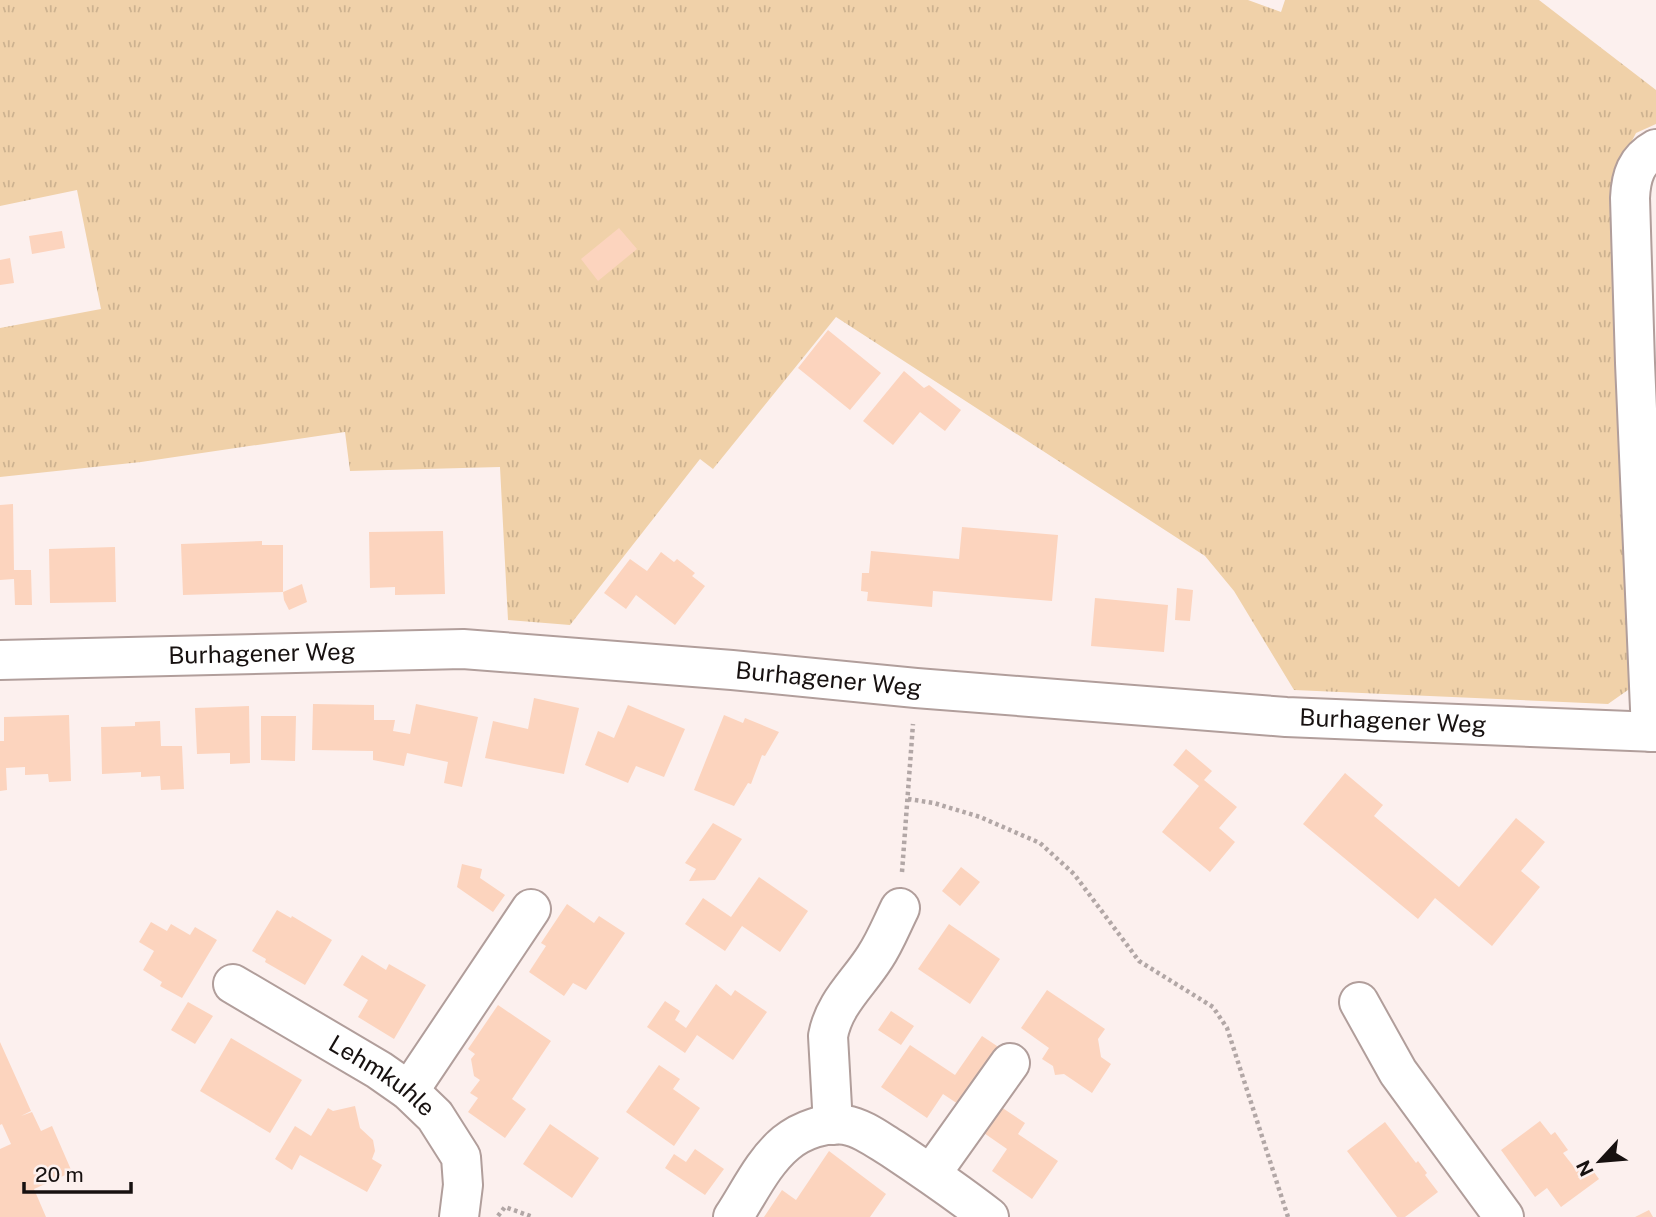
<svg xmlns="http://www.w3.org/2000/svg" width="1656" height="1217" font-family="'Public Sans',sans-serif">
<style>
.grass{fill:url(#grass-tufts)}
.building{fill:#fcd4be}
.lines{fill:none;stroke-linecap:round;stroke-linejoin:round}
.minor-casing{stroke:#b19e9b;stroke-width:42}
.path{stroke:#b2a7a6;stroke-width:4.5;stroke-dasharray:3.5 3.5;stroke-linecap:butt}
.minor{stroke:#fff;stroke-width:38}
.labels{text-anchor:middle;stroke-width:7;stroke-linejoin:round;paint-order:stroke}
.street-label{font-size:24px;fill:#171110;stroke:#fcf0ee}
</style>
<defs>
<pattern id="grass-tufts" width="24" height="20" patternUnits="userSpaceOnUse" patternTransform="scale(1.75)"><rect width="24" height="20" fill="#f0d1a9"/><path d="M3 7l-1-3M5 7V3M7 7l1-3M15 17l-1-3M17 17v-4M19 17l1-3" fill="none" stroke="#cdb290"/></pattern>
</defs>
<rect width="100%" height="100%" fill="#fcf0ee"/>
<!-- grass -->
<path class="grass" d="M 0,0 L 1248,0 L 1281,12 L 1285,0 L 1539,0 L 1656,90 L 1656,124 L 1636,133 L 1615,174 L 1635,685 L 1608,704 L 1294,690 L 1234,591 L 1205,556 L 836,317 L 713,469 L 700,459 L 570,625 L 508,620 L 500,467 L 350,471 L 345,432 L 141,462 L 0,477 L 0,328 L 101,309 L 77,190 L 0,206 Z"/>
<!-- building -->
<path class="building" d="M 619,228 L 637,249 L 598,281 L 581,259 Z
M 62,231 L 65,248 L 32,254 L 29,236 Z
M 10,258 L 14,283 L 0,285 L 0,260 Z
M 828,330 L 881,373 L 850,410 L 798,368 Z
M 904,371 L 924,388 L 929,385 L 961,410 L 945,431 L 920,412 L 893,445 L 863,421 Z
M 13,504 L 14,570 L 31,570 L 32,605 L 15,605 L 14,579 L 0,580 L 0,505 Z
M 962,527 L 1058,535 L 1052,601 L 933,591 L 932,607 L 867,601 L 868,592 L 861,591 L 862,573 L 869,573 L 871,551 L 959,559 Z
M 443,531 L 445,594 L 395,595 L 395,587 L 370,588 L 369,532 Z
M 262,541 L 262,545 L 283,545 L 283,592 L 183,595 L 181,544 Z
M 115,547 L 116,602 L 50,603 L 49,549 Z
M 661,552 L 674,562 L 677,559 L 695,573 L 692,576 L 705,586 L 675,625 L 636,595 L 626,609 L 604,593 L 630,559 L 647,571 Z
M 302,584 L 307,602 L 289,610 L 284,600 L 283,592 Z
M 1177,588 L 1193,590 L 1190,621 L 1175,620 Z
M 1095,598 L 1168,605 L 1164,652 L 1091,646 Z
M 534,698 L 579,708 L 564,774 L 485,758 L 493,721 L 528,729 Z
M 313,704 L 374,705 L 374,720 L 395,720 L 393,731 L 410,734 L 416,704 L 478,717 L 462,787 L 444,783 L 448,762 L 407,753 L 404,766 L 373,760 L 373,751 L 312,750 Z
M 628,705 L 685,729 L 664,777 L 636,766 L 628,783 L 585,765 L 598,731 L 614,738 Z
M 249,706 L 250,763 L 230,764 L 230,753 L 197,754 L 195,708 Z
M 69,715 L 71,781 L 49,782 L 48,774 L 25,775 L 25,767 L 6,768 L 7,790 L 0,791 L 0,741 L 4,741 L 4,717 Z
M 724,715 L 743,723 L 745,718 L 779,732 L 765,756 L 762,755 L 751,784 L 748,783 L 734,806 L 694,790 Z
M 261,716 L 296,716 L 295,761 L 261,760 Z
M 160,721 L 161,746 L 182,746 L 184,789 L 161,790 L 160,776 L 141,777 L 141,772 L 102,774 L 101,727 L 135,726 L 135,722 Z
M 1186,749 L 1212,771 L 1204,780 L 1237,807 L 1219,828 L 1235,842 L 1210,872 L 1162,832 L 1199,786 L 1173,765 Z
M 1345,773 L 1383,805 L 1374,816 L 1459,887 L 1516,818 L 1545,842 L 1521,871 L 1540,887 L 1492,946 L 1435,898 L 1418,919 L 1303,824 Z
M 713,823 L 742,839 L 715,880 L 689,881 L 696,869 L 685,863 Z
M 462,864 L 482,869 L 480,878 L 505,895 L 493,912 L 457,887 Z
M 961,867 L 980,882 L 960,906 L 942,891 Z
M 759,877 L 808,911 L 780,952 L 742,926 L 725,951 L 685,924 L 703,898 L 731,917 Z
M 567,904 L 594,923 L 599,916 L 625,933 L 586,990 L 573,983 L 564,996 L 529,972 L 546,946 L 541,943 Z
M 277,910 L 291,918 L 292,916 L 332,940 L 305,985 L 265,962 L 266,959 L 252,951 Z
M 151,922 L 167,931 L 171,924 L 190,935 L 195,927 L 217,940 L 182,998 L 160,986 L 162,982 L 143,970 L 154,951 L 139,942 Z
M 949,924 L 1000,959 L 970,1004 L 918,969 Z
M 362,955 L 386,970 L 389,964 L 426,985 L 394,1039 L 358,1017 L 368,1000 L 343,985 Z
M 716,984 L 731,996 L 735,990 L 767,1012 L 733,1060 L 697,1035 L 685,1053 L 647,1027 L 665,1001 L 680,1011 L 675,1020 L 686,1028 Z
M 1047,990 L 1105,1029 L 1098,1039 L 1101,1057 L 1111,1064 L 1092,1093 L 1064,1074 L 1055,1075 L 1053,1066 L 1042,1059 L 1049,1048 L 1021,1028 Z
M 188,1002 L 213,1016 L 195,1044 L 171,1030 Z
M 498,1005 L 551,1041 L 512,1099 L 526,1109 L 505,1138 L 468,1112 L 478,1098 L 470,1093 L 480,1080 L 474,1076 L 471,1059 L 475,1054 L 468,1049 Z
M 891,1011 L 914,1026 L 901,1045 L 878,1030 Z
M 982,1036 L 1000,1048 L 961,1106 L 943,1094 L 927,1118 L 881,1087 L 910,1045 L 955,1075 Z
M 231,1038 L 302,1080 L 270,1133 L 200,1091 Z
M 0,1042 L 31,1111 L 21,1116 L 32,1112 L 41,1131 L 52,1126 L 72,1172 L 34,1189 L 46,1217 L 0,1217 L 0,1149 L 11,1144 L 2,1124 L 0,1125 Z
M 659,1065 L 680,1079 L 673,1089 L 700,1108 L 674,1146 L 626,1112 Z
M 998,1105 L 1025,1123 L 1018,1134 L 1058,1161 L 1032,1199 L 992,1171 L 1007,1149 L 981,1131 Z
M 355,1106 L 360,1128 L 373,1140 L 375,1151 L 372,1159 L 382,1165 L 367,1192 L 300,1155 L 292,1170 L 275,1159 L 295,1126 L 311,1136 L 328,1108 L 333,1111 Z
M 1540,1121 L 1551,1135 L 1555,1132 L 1568,1150 L 1563,1153 L 1574,1167 L 1585,1160 L 1599,1179 L 1561,1207 L 1547,1188 L 1535,1197 L 1501,1150 Z
M 1385,1122 L 1416,1163 L 1418,1161 L 1427,1173 L 1425,1175 L 1438,1192 L 1405,1217 L 1397,1217 L 1347,1151 Z
M 550,1124 L 599,1158 L 572,1198 L 523,1164 Z
M 695,1149 L 724,1169 L 705,1195 L 665,1168 L 674,1154 L 686,1162 Z
M 829,1151 L 886,1194 L 870,1217 L 764,1217 L 782,1190 L 796,1200 Z
M 1649,1210 L 1653,1217 L 1635,1217 Z"/>
<g class="lines">
<!-- minor casing -->
<g class="minor-casing">
<g id="minor">
<path id="s1" d="M 0,660 L 463,649 L 732,670 L 916,688 L 1286,717 L 1656,732"/>
<path d="M 1651,732 L 1635,363 L 1630,198 C 1631,176 1636,160 1656,149"/>
<path id="s2" d="M 233,984 L 379,1070 L 409,1091 L 435,1116 L 461,1157 L 463,1185 L 459,1217"/>
<path d="M 1359,1002 L 1398,1072 L 1504,1217"/>
<path d="M 409,1091 L 531,909"/>
<path d="M 833,1125 L 828,1036 C 834,1003 858,984 875,957 C 885,942 892,924 900,908"/>
<path d="M 931,1174 L 1010,1063"/>
<path d="M 733,1217 C 749,1193 763,1162 786,1143 C 802,1130 825,1122 845,1125 C 863,1128 878,1140 893,1149 C 926,1171 958,1193 989,1217"/>
</g>
</g>
<!-- path -->
<path class="path" d="M 908,799 L 934,803 L 980,817 L 1040,843 L 1074,874 L 1139,961 L 1213,1007 L 1227,1028 L 1288,1217
M 902,872 L 913,724
M 498,1216 L 505,1207 L 533,1217"/>
<!-- minor -->
<use href="#minor" class="minor"/>
</g>
<g class="labels">
<!-- street labels -->
<g class="street-label">
<text dy="8" stroke="none"><textPath href="#s1" startOffset="262">Burhagener Weg</textPath></text>
<text dy="8" stroke="none"><textPath href="#s1" startOffset="830">Burhagener Weg</textPath></text>
<text dy="8" stroke="none"><textPath href="#s1" startOffset="1396">Burhagener Weg</textPath></text>
<text dy="8" stroke="none"><textPath href="#s2" startOffset="175">Lehmkuhle</textPath></text>
</g>
</g>
<!-- north arrow -->
<g transform="translate(1600 1161) rotate(244)" stroke="#fcf0ee" stroke-width="5" paint-order="stroke">
<path d="M0-5L12 26L0 18L-12 26Z" fill="#171110"/>
<text y="-10" font-size="19" font-weight="bold" text-anchor="middle" fill="#171110">N</text>
</g>
<!-- scale -->
<path d="M24 1182v10h107v-10" fill="none" stroke="#171110" stroke-width="3.5"/>
<text x="35" y="1182" font-size="21" fill="#171110" stroke="#fcf0ee" stroke-width="5" paint-order="stroke">20 m</text>
</svg>
